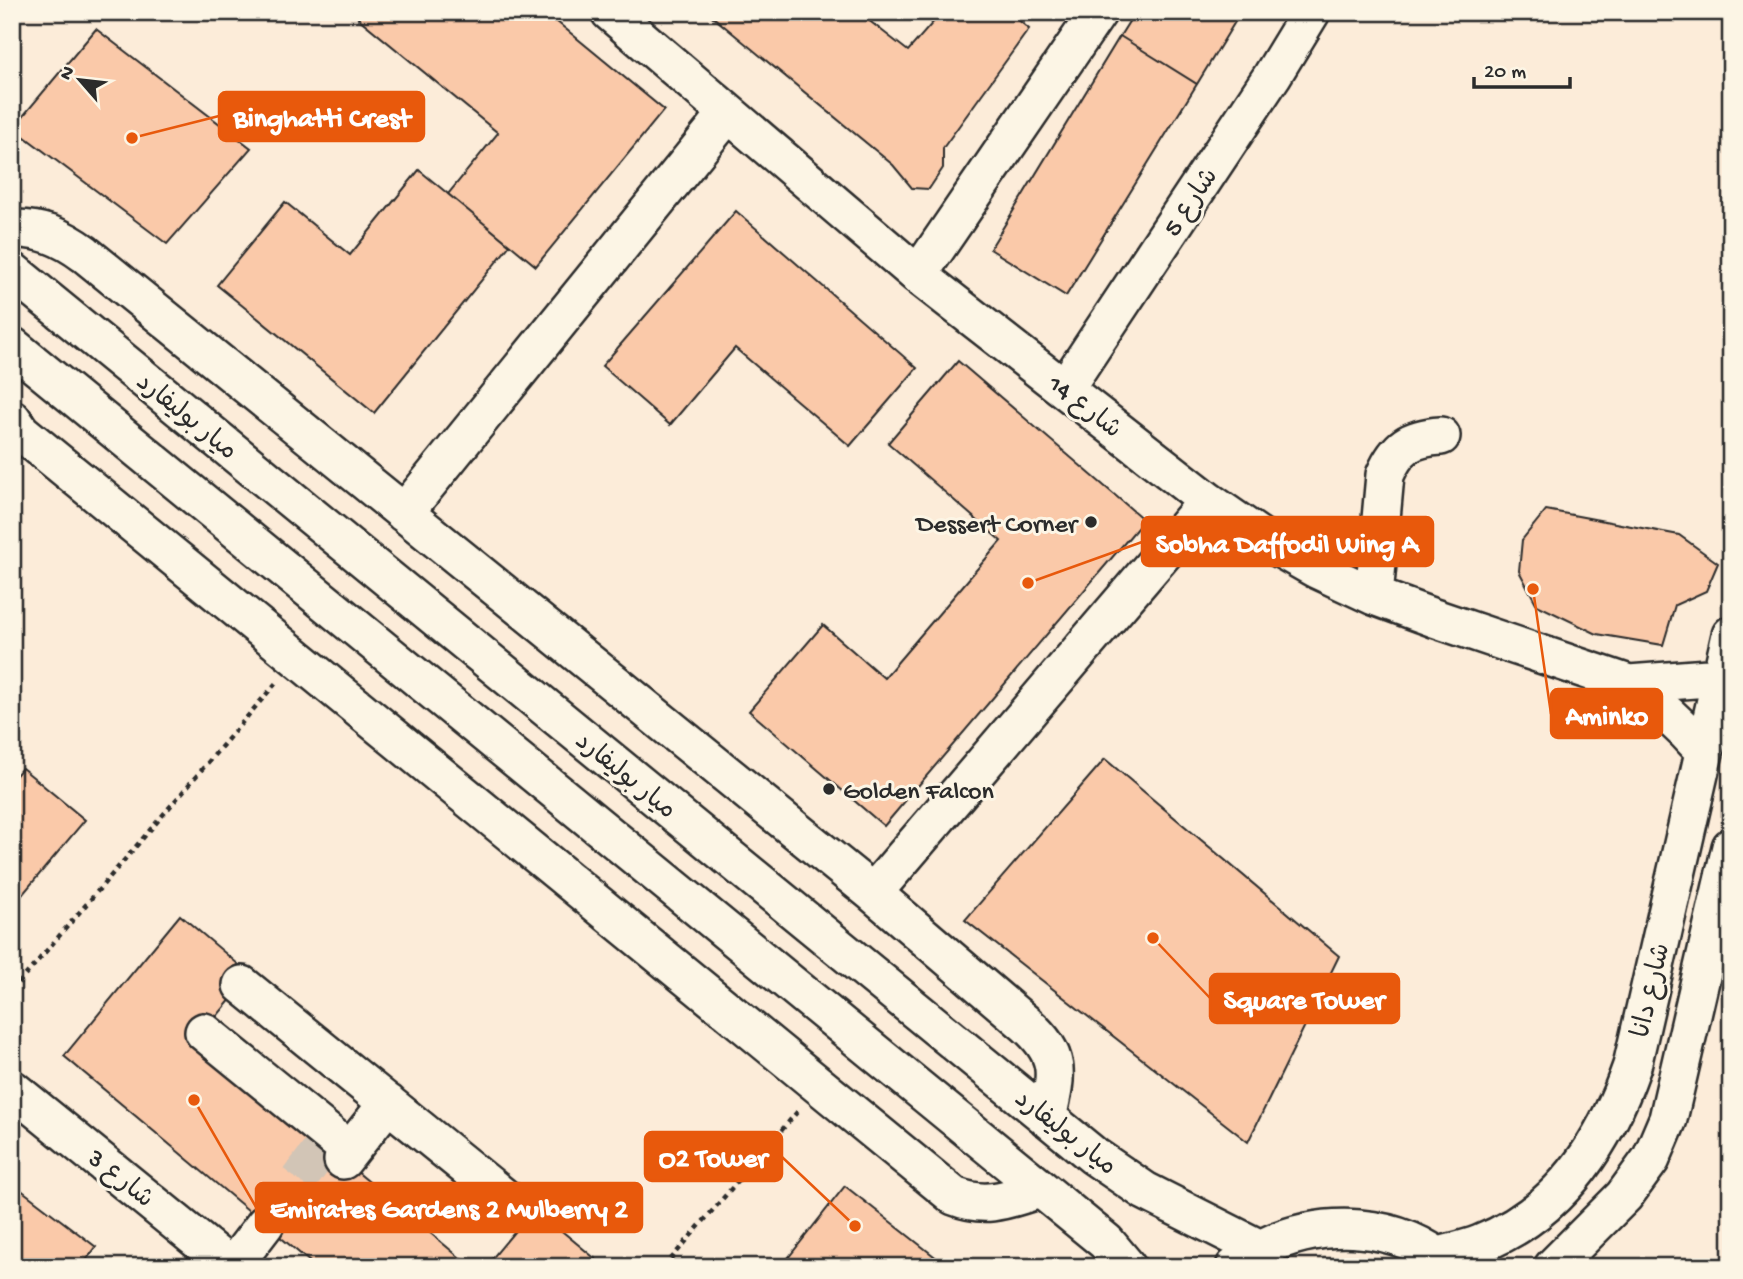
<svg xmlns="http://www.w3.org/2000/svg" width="1743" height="1279" font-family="'Gochi Hand','Playpen Sans Arabic',sans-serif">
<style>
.building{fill:#fac9a9;stroke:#2b2b2b;stroke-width:2}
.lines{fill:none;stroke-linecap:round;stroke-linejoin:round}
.minor-tunnel{stroke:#d2c5b6;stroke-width:37;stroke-dasharray:37 18;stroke-linecap:butt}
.minor-casing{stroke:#2b2b2b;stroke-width:42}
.path{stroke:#2b2b2b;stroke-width:4.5;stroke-dasharray:5 5;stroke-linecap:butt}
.minor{stroke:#fcf5e5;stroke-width:37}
.poi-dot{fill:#2b2b2b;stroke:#fcf5e5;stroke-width:2.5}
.labels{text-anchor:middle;stroke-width:6;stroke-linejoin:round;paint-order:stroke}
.street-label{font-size:26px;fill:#2b2b2b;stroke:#fcf5e5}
.poi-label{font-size:26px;fill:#2b2b2b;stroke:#fcf5e5;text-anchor:end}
.leader{fill:none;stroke:#e8590c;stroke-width:2.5}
.callout-dot{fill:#e8590c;stroke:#fcf5e5;stroke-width:2.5}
.callout{fill:#e8590c;stroke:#e8590c;stroke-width:2.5}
.callout-label{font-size:28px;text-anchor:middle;font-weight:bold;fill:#fff}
</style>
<rect width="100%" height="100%" fill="#fcecd9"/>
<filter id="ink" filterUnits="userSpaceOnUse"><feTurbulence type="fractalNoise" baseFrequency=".0143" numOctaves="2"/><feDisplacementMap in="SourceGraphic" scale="14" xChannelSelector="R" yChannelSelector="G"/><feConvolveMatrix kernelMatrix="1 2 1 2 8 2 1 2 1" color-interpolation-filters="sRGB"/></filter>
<g filter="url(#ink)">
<!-- building -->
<path class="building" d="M 363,12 L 545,12 L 664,110 L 536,266 L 448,194 L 498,133 L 358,18 Z
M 707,12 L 858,12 L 908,51 L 942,12 L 1009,12 L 1029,29 L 943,148 L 943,168 L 929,189 L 912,188 L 893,165 Z
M 1135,12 L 1241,12 L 1197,84 L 1120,36 Z
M 96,29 L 251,148 L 167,244 L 13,128 Z
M 1120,36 L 1197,84 L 1066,296 L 990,249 Z
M 419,170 L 510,245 L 374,413 L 217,285 L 285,202 L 350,255 Z
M 736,211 L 917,368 L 850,446 L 735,348 L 670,425 L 602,366 Z
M 958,361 L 1144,520 L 884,826 L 749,711 L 823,625 L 884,678 L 1001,541 L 888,443 Z
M 1546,510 L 1679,535 L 1718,563 L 1706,591 L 1675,605 L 1663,645 L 1597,634 L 1537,605 L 1519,571 L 1522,540 Z
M 1105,759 L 1339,956 L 1248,1142 L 965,920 Z
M 22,768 L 85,820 L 12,907 L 12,780 Z
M 180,915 L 251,975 L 198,1039 L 471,1267 L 316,1267 L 64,1056 Z
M 12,1183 L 96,1247 L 81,1267 L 12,1267 Z
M 845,1186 L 948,1267 L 781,1267 Z
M 534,1208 L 598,1261 L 594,1267 L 485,1267 Z"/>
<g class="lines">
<!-- minor-tunnel -->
<path class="minor-tunnel" d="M 265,1224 L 325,1145"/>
<!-- minor casing -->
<g class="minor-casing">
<path id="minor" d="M 610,12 L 918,275 L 1208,501 L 1260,537 L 1316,569 L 1374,596 L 1434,618 L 1629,684 C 1658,704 1681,725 1704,751
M 12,229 C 41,228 62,237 85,254 L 873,893 L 1026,1024 C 1062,1056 1057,1074 1047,1118
M 12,271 L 1094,1156 L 1145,1191 L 1260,1249
M 918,275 L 1098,12
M 12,346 L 1106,1242 L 1127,1267
M 1065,388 L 1272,76 L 1311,12
M 12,419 L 21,432 L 954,1196 C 987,1209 1008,1199 1040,1189
M 404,513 L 728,113
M 1374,596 L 1385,475 C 1397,447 1410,438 1441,436
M 1629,684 L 1721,677
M 873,893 L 1208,501
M 242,985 L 507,1200
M 204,1032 L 350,1151
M 12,1089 L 231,1267
M 343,1160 L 388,1103
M 1439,1256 C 1453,1252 1467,1249 1480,1244 C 1559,1213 1605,1143 1632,1066 L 1731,635
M 232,1267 L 265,1224
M 1235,1267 C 1244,1261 1253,1253 1262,1248 C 1323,1218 1398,1221 1451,1267
M 1553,1267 L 1624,1196 L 1651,1159 L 1668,1119 L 1731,847"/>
</g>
<!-- path -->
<path class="path" d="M 12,991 L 276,683
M 664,1267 L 798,1111"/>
<!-- minor -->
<use href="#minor" class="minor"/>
</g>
</g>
<!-- markers -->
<g class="poi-dot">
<circle cx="1091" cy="522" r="7"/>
<circle cx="829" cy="789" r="7"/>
</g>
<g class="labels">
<!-- street labels -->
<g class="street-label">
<text transform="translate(1189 201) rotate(-56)" y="9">شارع 5</text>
<text transform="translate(1086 405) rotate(38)" y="9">شارع 14</text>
<text transform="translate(188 415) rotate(39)" y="9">ميار بوليفارد</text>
<text transform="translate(627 774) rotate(39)" y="9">ميار بوليفارد</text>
<text transform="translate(1649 990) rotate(-77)" y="9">شارع دانا</text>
<text transform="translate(1067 1131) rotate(38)" y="9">ميار بوليفارد</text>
<text transform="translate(122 1177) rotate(39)" y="9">شارع 3</text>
</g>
<!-- poi labels -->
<g class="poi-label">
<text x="1077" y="531">Dessert Corner</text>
<text x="843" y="798" text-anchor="start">Golden Falcon</text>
</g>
</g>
<!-- callouts -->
<path class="leader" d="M132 138L219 116M1028 583L1142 542M1533 589L1551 714M1153 938L1210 998M855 1226L782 1157M194 1100L256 1207"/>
<g class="callout-dot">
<circle cx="132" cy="138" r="7"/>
<circle cx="1028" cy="583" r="7"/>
<circle cx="1533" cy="589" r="7"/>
<circle cx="1153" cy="938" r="7"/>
<circle cx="855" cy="1226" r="7"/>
<circle cx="194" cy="1100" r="7"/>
</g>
<g class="callout">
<rect x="219" y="92" width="205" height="49" rx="7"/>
<rect x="1142" y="517" width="291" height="49" rx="7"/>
<rect x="1551" y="689" width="111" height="49" rx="7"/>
<rect x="1210" y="974" width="189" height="49" rx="7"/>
<rect x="645" y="1132" width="137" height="49" rx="7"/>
<rect x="256" y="1183" width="386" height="49" rx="7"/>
</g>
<g class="callout-label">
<text x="322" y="126">Binghatti Crest</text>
<text x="1287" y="552">Sobha Daffodil Wing A</text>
<text x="1607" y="724">Aminko</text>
<text x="1304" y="1008">Square Tower</text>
<text x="713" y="1166">O2 Tower</text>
<text x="449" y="1217">Emirates Gardens 2 Mulberry 2</text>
</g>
<!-- margin -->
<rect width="1743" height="1279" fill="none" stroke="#fcf5e5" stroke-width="42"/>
<rect x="21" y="21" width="1701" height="1237" fill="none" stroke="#2b2b2b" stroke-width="2.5" filter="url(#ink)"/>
<!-- north arrow -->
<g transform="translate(80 80) rotate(298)" stroke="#fcf5e5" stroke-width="5" paint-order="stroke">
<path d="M0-5L12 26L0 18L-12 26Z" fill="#2b2b2b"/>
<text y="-10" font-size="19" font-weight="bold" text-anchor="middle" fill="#2b2b2b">N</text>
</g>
<!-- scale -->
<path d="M1474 77v10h96v-10" fill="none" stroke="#2b2b2b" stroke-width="3.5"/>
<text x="1484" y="77" font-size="21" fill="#2b2b2b" stroke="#fcf5e5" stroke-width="5" paint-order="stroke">20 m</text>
</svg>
